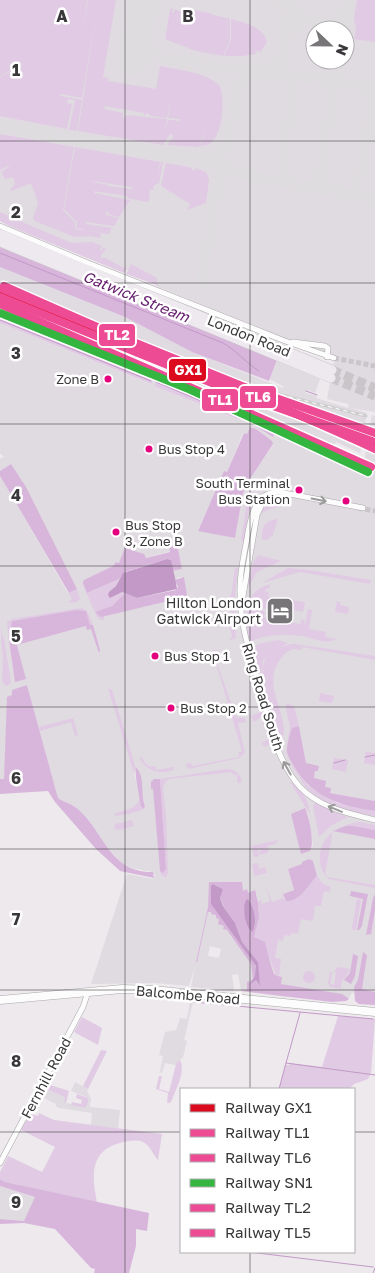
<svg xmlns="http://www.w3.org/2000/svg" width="375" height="1273" font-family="'Golos Text',sans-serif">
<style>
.built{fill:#e0dae1;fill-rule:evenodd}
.green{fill:#e1cae4;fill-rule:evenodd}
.forest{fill:#d8b6dc;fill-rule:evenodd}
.water{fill:#c299c7}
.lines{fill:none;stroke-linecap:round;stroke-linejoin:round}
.stream{stroke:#c299c7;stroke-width:1}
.taxiway{stroke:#dedcde;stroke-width:12}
.runway{stroke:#dedcde;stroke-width:32}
.street-tunnel{stroke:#c9c5c9;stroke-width:5;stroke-dasharray:5 2.5;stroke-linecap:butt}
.primary-tunnel{stroke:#c9c5c9;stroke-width:9;stroke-dasharray:9 4.5;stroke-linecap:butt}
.street-casing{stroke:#aaa8aa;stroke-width:6}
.secondary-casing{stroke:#aaa8aa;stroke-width:9}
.primary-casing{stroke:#c9c7c9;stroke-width:10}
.street{stroke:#fcfcfc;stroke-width:5}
.secondary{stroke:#fcfcfc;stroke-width:8}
.primary{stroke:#eee9ef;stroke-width:9}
.rail-casing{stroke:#cfcecf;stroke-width:3}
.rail{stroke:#fff;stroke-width:1;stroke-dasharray:4;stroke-linecap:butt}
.rail-1-casing{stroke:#fff;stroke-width:11}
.rail-2-casing{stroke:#fff;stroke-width:11}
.rail-3-casing{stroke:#fff;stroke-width:11}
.rail-4-casing{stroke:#fff;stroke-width:11}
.rail-5-casing{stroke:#fff;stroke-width:11}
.rail-6-casing{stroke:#fff;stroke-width:11}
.rail-1{stroke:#dc0a1e;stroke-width:8}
.rail-2{stroke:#ee4b95;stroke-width:8}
.rail-3{stroke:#ee4b95;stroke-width:8}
.rail-4{stroke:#33b540;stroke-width:8}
.rail-5{stroke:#ee4b95;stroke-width:8}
.rail-6{stroke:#ee4b95;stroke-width:8}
.oneway{stroke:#9a9a9a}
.grid{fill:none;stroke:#393739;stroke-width:1;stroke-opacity:0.55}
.bus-dot{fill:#e5007d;stroke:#fff;stroke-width:2}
.labels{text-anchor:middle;stroke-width:5;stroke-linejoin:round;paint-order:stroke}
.bus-label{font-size:13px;fill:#393739;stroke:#fff;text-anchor:start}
.street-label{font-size:14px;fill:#393739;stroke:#fff}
.poi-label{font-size:14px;fill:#393739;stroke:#fff;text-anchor:end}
.water-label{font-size:15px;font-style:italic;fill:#672170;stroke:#fff}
.grid-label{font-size:16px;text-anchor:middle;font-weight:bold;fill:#393739;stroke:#fff;stroke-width:5;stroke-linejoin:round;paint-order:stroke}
.line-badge{stroke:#fff;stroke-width:2}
.badge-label{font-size:14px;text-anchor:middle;font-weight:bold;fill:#fff}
</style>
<rect width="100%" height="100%" fill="#ede9ed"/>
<!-- built -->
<path class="built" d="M 0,0 L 375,0 L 375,412 L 351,408 L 367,413 L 360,453 L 336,442 L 334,445 L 354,454 L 353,457 L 364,463 L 372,415 L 375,416 L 375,801 L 330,793 L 314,779 L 315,770 L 306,763 L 299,726 L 288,752 L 337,803 L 375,811 L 375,1003 L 355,997 L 354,992 L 351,994 L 349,999 L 345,1000 L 286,997 L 241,991 L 238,974 L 232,975 L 234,991 L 191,987 L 195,966 L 189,986 L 155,983 L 91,984 L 127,874 L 153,879 L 155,876 L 153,872 L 132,868 L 123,864 L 110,851 L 77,809 L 58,798 L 27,685 L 12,695 L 4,779 L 0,779 L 0,640 L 1,635 L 0,629 L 0,476 L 68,593 L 77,589 L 11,464 L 0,471 L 0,459 L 4,457 L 0,453 L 0,323 L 150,384 L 153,379 L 71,346 L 72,344 L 63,341 L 64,339 L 36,332 L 0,317 L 0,267 L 125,317 L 192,352 L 283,388 L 284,387 L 270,379 L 277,361 L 320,379 L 315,393 L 307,390 L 306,393 L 317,396 L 316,398 L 348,408 L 349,404 L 327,399 L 335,356 L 324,354 L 156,286 L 157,283 L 0,215 ZM 315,30 L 345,30 L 345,60 L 315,60 ZM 188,380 L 221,393 L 217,404 L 239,413 L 236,419 L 154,386 L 157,381 L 183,391 L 185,386 L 180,384 L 181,381 L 186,382 ZM 250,422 L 278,426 L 273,437 ZM 250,428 L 256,429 L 273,445 L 250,479 L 243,493 L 235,538 L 198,530 L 224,472 L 227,472 L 243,433 L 247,434 ZM 282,428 L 305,433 L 302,442 L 279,429 ZM 178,549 L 182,569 L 173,571 L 167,559 L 113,581 L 87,593 L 84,581 L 113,566 L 116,562 L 119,563 L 143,554 L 145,558 ZM 183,577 L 181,598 L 101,616 L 97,614 L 115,604 L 126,593 L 177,584 L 177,578 ZM 86,611 L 90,625 L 17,645 L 26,679 L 15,681 L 9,641 ZM 139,771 L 142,780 L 143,800 L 145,806 L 144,809 L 141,807 L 140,794 L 134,773 ZM 304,808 L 308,814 L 313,846 L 310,851 L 301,854 L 292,814 ZM 313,862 L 317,876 L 311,882 L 284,899 L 283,894 L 294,890 L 288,869 ZM 209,904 L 216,915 L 208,911 L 196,962 ZM 210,946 L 221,949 L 219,958 L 208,956 Z
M 190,1002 L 193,1002 L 184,1040 L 187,1041 L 183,1057 L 176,1065 L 165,1063 L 162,1073 L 160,1072 L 163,1056 L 159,1055 L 165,1032 L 176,1030 L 180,1018 L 187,1019 Z
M 75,1082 L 88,1089 L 87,1091 L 91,1099 L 90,1107 L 120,1110 L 118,1129 L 91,1125 L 92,1113 L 59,1108 L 56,1106 L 56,1104 L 40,1096 L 42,1092 L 44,1093 L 46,1089 L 65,1097 L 64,1102 L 84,1108 L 88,1103 L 87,1097 L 71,1091 Z
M 0,1186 L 36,1197 L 24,1221 L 0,1219 Z"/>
<!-- green -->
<path class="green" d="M 0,0 L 87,0 L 82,35 L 88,0 L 116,0 L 103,77 L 108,78 L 108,81 L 156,89 L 160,66 C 179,70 206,72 220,86 C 225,100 223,133 211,143 C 208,145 203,146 200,146 L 210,114 L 199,147 L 167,145 L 174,136 L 170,134 L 163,145 L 78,131 L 98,4 L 82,98 L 61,94 L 60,96 L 82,100 L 77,131 L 69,130 L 75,100 L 68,99 L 67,103 L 72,104 L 67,129 L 0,116 L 0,77 L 43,54 L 0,76 ZM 172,94 L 168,118 L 180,119 L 178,122 L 175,120 L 168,120 L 164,136 L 167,119 L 126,115 L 125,118 L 123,118 L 123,113 L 104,109 L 105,106 L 144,113 L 144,116 L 147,113 L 151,116 L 167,118 Z
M 357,0 L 375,0 L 375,42 L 354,39 L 356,30 L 354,18 Z
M 171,8 L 173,9 L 172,12 L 174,13 L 174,9 L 182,12 L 185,8 L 210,13 L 210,14 L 230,19 L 230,40 L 223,56 L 196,51 L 165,39 L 170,10 Z
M 231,19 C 245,23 263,26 267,42 L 260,53 L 259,51 L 255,51 L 256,54 L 242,56 L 224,56 L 231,40 Z
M 0,134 L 74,147 L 63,210 L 75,222 L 75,229 L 101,233 L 100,238 L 91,236 L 75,237 L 35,221 L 33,218 L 38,203 L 31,183 L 11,191 L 10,189 L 15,184 L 13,177 L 5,179 L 1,172 L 10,166 L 10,165 L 0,170 Z
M 75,147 L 160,162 L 157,181 L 161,162 L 163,162 L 159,184 L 158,183 L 153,186 L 154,188 L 153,190 L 150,189 L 149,201 L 147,202 L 127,198 L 127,196 L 94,191 L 94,193 L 130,200 L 119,217 L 108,214 L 109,212 L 106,212 L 106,215 L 119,218 L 114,226 L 86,222 L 86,224 L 112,228 L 109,234 L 83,230 L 83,228 L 82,229 L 76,228 L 77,222 L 64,209 ZM 92,181 L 132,187 L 132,189 L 108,186 L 108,185 L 93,182 Z
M 166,163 L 189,167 L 194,171 L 195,168 L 206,172 L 209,180 L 206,203 L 187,210 L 190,204 L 161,186 Z
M 0,212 L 11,217 L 14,216 L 20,221 L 72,243 L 92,242 L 102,246 L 100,250 L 101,251 L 104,247 L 106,249 L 101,255 L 101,258 L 102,259 L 103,257 L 124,268 L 127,268 L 124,273 L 9,226 L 0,221 Z
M 131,264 L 157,278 L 157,285 L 126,274 Z
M 0,317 L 55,338 L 56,335 L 65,338 L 64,341 L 72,344 L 71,347 L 152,379 L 151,384 L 0,323 Z
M 166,370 L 171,372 L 169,378 L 180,382 L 180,384 L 185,386 L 183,391 L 239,413 L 237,419 L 154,386 L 157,381 L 169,385 L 170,381 L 163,377 Z
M 278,498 L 277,502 L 280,503 L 279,507 L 270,509 L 260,514 C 263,506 269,499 278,498 Z
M 247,501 L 253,501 L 249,511 L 244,541 L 241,540 Z
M 278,519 L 273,535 L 267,540 L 262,540 C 261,527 264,521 278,519 Z
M 258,555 L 281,561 L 257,572 L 247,589 L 253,562 Z
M 235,568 L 238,568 L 235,597 L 228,597 L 231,595 Z
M 288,568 L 309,570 L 371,580 L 370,584 L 300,572 L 262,583 Z
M 119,579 L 116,586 L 109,592 L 111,598 L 120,592 L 125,593 L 112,606 L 95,612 L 101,616 L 152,605 L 104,616 L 104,620 L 101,620 L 97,617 L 82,583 L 84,581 L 88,593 Z
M 270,584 L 269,589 L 266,589 L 265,591 L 269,592 L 268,597 L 305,602 L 303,612 L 267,605 L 266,609 L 263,609 L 262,611 L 265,612 L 264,617 L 300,624 L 302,619 L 304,620 L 305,624 L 308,609 L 312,610 L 309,629 L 326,632 L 325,637 L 337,639 C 327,645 312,638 302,636 C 286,634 264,634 250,642 C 245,630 245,602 255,592 C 259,588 265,586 270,584 Z
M 77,589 L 80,599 L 77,602 L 70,603 L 69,601 L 72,600 L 69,593 Z
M 235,601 L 236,637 L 235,639 L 230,640 L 230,638 L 232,637 L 228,620 L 234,618 L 230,608 L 224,610 L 223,606 L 226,602 Z
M 337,601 L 340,602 L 340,605 L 349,607 L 348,614 L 335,612 Z
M 82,608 L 87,611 L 93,625 L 90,625 L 86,611 L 82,610 L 15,620 L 11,625 L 9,641 L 7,622 L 12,619 Z
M 0,629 L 4,639 L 11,682 L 9,685 L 6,686 L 2,682 L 3,658 Z
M 278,640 L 288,643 L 275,650 L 263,660 L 262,679 L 254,654 L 254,647 L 258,644 Z
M 295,644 L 375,656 L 375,660 L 302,647 L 301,650 L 294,649 C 287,651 283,655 279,661 C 264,683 283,707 284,730 C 284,735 282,741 281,746 C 275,726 259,681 264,663 C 266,652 285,644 295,644 Z
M 212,650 L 220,650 L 213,652 L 236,717 L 245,718 L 247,722 L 238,723 L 245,753 L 239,758 L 189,769 L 185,764 L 191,763 L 192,766 L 239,757 L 239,752 L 242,751 Z
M 108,688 L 112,690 L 135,766 L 139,771 L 137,769 L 134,770 L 134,773 Z
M 320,693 L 334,696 L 332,703 L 319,701 Z
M 286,703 L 294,706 L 299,726 L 292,728 L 288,752 L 300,776 L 308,786 L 337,803 L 375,811 L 375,816 L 343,810 L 322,801 L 306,788 L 293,767 L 286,752 L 290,726 L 285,705 L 287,705 Z
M 260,705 L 266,720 L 270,743 L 266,747 L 261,744 L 268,739 L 261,717 L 254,722 L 251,716 L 261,712 L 259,706 Z
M 73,718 L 78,735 L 75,736 L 71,722 L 40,731 L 39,727 Z
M 366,752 L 375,753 L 375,765 L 364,763 Z
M 142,757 C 145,764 148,768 155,766 L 157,770 L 173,767 L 174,770 C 161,775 146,771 139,758 Z
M 334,758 L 348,760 L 346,772 L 332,769 Z
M 227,769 C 235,769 240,774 242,781 L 240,782 L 241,787 L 239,782 L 237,783 L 237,775 L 233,775 L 232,772 L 169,779 L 165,783 L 163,789 L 166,814 L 168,873 L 166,877 L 162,876 L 160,871 L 163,873 L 166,869 L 160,779 Z
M 290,782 C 302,789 309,800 310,814 Z
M 140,797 L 141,808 L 144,809 L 129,814 L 115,816 L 115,813 C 126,810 137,809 140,797 Z
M 315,803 L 348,817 L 332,825 L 319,837 L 313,806 Z
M 132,820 L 134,826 L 120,830 L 114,829 L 115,824 Z
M 360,822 L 375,825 L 375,830 L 351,826 L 333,831 L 325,874 L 327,875 L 327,877 L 375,885 L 375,888 L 329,879 C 323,874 321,869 320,861 C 318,838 338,824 360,822 Z
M 278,840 L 275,844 L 268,846 L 269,851 L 267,853 L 260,855 L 259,852 L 261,851 L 260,849 L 258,851 L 259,856 L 254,857 L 251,846 Z
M 258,863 L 259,869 L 265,867 L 267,873 L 254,876 L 252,864 Z
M 317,876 L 323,884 L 331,887 L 330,892 L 324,891 L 321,906 L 315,906 L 313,921 L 301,919 L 298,934 L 291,933 L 290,936 L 284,935 L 283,941 L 278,940 L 275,958 L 281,959 L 279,976 L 276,975 L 266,949 L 265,942 L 256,939 L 254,937 L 259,920 L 258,902 L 261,900 L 262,904 L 270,901 L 265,884 L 272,902 L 283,898 L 279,881 L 284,899 L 287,901 C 301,899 308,886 317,876 Z
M 357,899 L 361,900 L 356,930 L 353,930 L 352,928 Z
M 338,967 L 350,969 C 348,977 340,979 341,989 L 330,987 L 328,983 L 330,972 L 332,972 L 330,984 L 334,985 L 336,973 L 334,972 L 335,970 Z
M303 977a6 6 0 1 1 12 0a6 6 0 1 1-12 0Z
M 338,1016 L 375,1019 L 371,1073 L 368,1079 L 354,1084 L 349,1089 L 279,1089 L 285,1065 L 289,1065 L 290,1063 L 322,1067 Z
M 82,1017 L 102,1028 L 98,1045 L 74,1032 Z
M 101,1050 L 107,1051 L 88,1089 L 83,1086 Z
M 180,1060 C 186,1072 176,1088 172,1100 L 170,1103 L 167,1103 L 168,1093 L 156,1089 L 159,1076 L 162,1076 L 159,1089 L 169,1092 L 176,1064 Z
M 52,1072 L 47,1084 L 69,1091 L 66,1103 L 64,1102 L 65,1097 L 46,1089 L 44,1093 L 42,1091 Z
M 77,1094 L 88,1098 L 88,1103 L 85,1108 L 71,1105 L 72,1102 L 81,1104 L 82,1100 L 76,1098 Z
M 39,1113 L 54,1120 L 162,1134 L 158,1160 C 153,1155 150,1145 143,1142 C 137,1139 127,1141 120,1143 C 89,1151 92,1177 97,1203 L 5,1182 L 0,1179 L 0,1172 L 8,1156 L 42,1172 L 55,1147 L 21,1130 L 30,1114 L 38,1116 Z"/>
<!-- forest -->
<path class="forest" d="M 0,247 L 277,360 L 269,381 L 192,352 L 125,317 L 0,267 Z
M 253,415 L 278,426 L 273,437 L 249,422 Z
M 286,425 L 305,433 L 302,442 L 279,429 L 280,427 L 282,428 Z
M 250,427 L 256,429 L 272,441 L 273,444 L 250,479 L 243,493 L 235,538 L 198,531 L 224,471 L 227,472 L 244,433 L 247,434 Z
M 315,435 L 323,443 L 337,450 L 335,455 L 310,445 Z
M 11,464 L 26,487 L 77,589 L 69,593 L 0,476 L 0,471 Z
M 174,546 L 178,549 L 182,569 L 172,571 L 171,560 L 167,559 L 125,572 L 119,579 L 87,593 L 83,582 L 84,580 L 113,566 L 116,562 L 119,563 L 125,548 L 144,554 L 146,558 L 170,552 L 169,547 Z
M 184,577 L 187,595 L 181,598 L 101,617 L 95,612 L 112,606 L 125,593 L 137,598 L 176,590 L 178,587 L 175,580 Z
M 77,610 L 86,611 L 90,625 L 93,625 L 100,650 L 99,653 L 91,629 L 87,630 L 86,626 L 17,645 L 26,679 L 15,682 L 9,641 L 12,621 Z
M 27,685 L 58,798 C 63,802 70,803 75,807 C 104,829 108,873 153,872 L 154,878 L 120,871 L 96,849 L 55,802 L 48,791 L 0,794 L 0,779 L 4,779 L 7,697 L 12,695 L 12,690 Z
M 299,726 L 306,763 L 319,766 L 318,771 L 315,771 L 314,778 L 326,781 L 325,787 L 331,788 L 330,793 L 375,801 L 375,811 C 343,806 313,798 296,769 C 293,764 288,757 287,751 C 287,744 290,735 292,728 Z
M 136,768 C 146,776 140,794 145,806 L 144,809 L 141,807 C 140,798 134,774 136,768 Z
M 154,779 L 160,779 L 166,869 L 163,873 L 160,871 L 153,789 L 151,789 L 151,782 Z
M 305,808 C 309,816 315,844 310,851 L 301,854 L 291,814 Z
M 346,826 L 353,826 L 375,830 L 375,839 L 333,831 Z
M 309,859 L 313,861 L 317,876 C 308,885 300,902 286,901 L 283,894 L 294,890 L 288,869 L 302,864 L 302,862 Z
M 209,882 L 242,882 L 243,891 L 247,889 L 248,893 L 255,890 L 258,903 L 259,918 L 254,937 L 265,942 C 266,947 272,970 274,974 C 276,976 279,976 282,977 L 281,984 L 342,994 L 349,999 L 346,1001 L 332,1002 L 241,991 L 247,990 L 247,982 L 253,979 L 251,964 L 227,930 L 223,929 L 224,926 L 218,924 L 219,919 L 216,918 L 216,915 L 211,914 L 211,912 L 208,912 L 197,962 L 196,962 L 208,907 ZM 214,884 L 223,889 L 220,897 L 224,907 L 235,923 L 242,942 L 258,962 L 258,977 L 260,983 L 259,985 L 256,980 L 250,985 L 249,982 C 257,978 258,970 254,962 L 211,904 ZM 246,900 L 254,916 L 255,927 L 250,931 L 244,912 Z
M 351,891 L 368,894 L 362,926 L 359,930 L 357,930 L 363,899 L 350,896 Z
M 375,894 L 375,910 L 371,934 L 366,935 L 373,898 Z
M 363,952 L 367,955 L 362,989 L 375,992 L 375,1005 L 359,1004 L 355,1001 L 354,987 L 358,980 Z
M 353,954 L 358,956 L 355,976 L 351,984 L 344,980 L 350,973 Z
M 0,1179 L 5,1182 L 149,1213 L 147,1231 L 136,1229 L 136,1246 L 129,1273 L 94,1273 L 95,1269 L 91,1268 L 55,1229 L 24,1223 L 0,1224 L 0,1219 L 24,1221 L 35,1197 L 0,1186 Z"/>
<!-- water -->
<path class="water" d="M 167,559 L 171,560 C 172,563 177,587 177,589 L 137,598 L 122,592 L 110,598 L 108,595 L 109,592 L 116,586 L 123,573 Z
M 213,884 L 223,889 L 220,898 L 223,906 L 235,923 L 242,942 L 258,962 L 260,986 L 256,980 L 248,986 L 255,976 L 256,966 L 211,904 L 211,886 Z
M 248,899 C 254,906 258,925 252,932 C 245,926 242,909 246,900 Z"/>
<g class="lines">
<!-- stream -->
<path class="stream" d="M 0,253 L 223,343 C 236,350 245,362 259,371
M 0,320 L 151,381
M 156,382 L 213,406
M 306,391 L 317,395
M 365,757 L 375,755
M 334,763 L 345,760
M 194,1002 L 373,1019
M 286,1063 L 300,1013
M 279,1089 L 286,1063 L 375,1075
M 249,1252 L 373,1267
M 373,1273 L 375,1268"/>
<!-- taxiway -->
<path class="taxiway" d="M 278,0 L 302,16
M 291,0 L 282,54 L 293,94 L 281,166 L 283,176 L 292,183
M 141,17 C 140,36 142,49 161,57 L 280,77 L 304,77 L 375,88
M 318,23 C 334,23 345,15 349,0
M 344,30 L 348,7
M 285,38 C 295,20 316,17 332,30
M 360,87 L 368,91 L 372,102 L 358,187 L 359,192 L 363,196
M 0,126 L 201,160 C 216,160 225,152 230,137
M 228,146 C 231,131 234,94 241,83 C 252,67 276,73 282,49
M 203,161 L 241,174 L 375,199
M 333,190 C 324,187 320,181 320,172 L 339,60
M 201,285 L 218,185 L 224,159"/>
<!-- runway -->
<path class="runway" d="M 134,60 L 144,0"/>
<!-- street-tunnel -->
<path class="street-tunnel" d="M 334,358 L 375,366
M 358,508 L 375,511"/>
<!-- primary-tunnel -->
<path class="primary-tunnel" d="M 332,370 L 375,388
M 331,378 L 375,396"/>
<!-- street casing -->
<g class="street-casing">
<path id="street" d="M 0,226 L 88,263 L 285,341 L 334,358
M 293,342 L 325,346 L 328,348 L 327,357
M 363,508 L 279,492 C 255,492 252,514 248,532 C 245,552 239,572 240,593 C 240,625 250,654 259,685 C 268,719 276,760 300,787 C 320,808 348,813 375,820
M 243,596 L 257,515 L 264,500
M 0,1163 L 83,1007 L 88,992"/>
</g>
<!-- secondary casing -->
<g class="secondary-casing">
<path id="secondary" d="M 0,1000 L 122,989 L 153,990 L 375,1012"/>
</g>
<!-- primary casing -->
<g class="primary-casing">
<path id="primary" d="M 0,234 L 332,370
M 0,242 L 331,378"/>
</g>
<!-- street -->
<use href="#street" class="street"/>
<!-- secondary -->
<use href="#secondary" class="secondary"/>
<!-- primary -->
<use href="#primary" class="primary"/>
<!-- rail casing -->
<g class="rail-casing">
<path id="rail" d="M 258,389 L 366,416"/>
</g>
<!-- rail -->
<use href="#rail" class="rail"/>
<!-- rail-1 casing -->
<g class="rail-1-casing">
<path id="rail-1" d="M 0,294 L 375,446"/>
</g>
<!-- rail-2 casing -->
<g class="rail-2-casing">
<path id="rail-2" d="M 0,304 C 123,359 248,411 371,467"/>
</g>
<!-- rail-3 casing -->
<g class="rail-3-casing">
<path id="rail-3" d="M 4,286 C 127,341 252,393 375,449"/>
</g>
<!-- rail-4 casing -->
<g class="rail-4-casing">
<path id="rail-4" d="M 0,313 L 191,390 L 368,472"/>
</g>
<!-- rail-5 casing -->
<g class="rail-5-casing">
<path id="rail-5" d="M 0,288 L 242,386 L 375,433"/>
</g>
<!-- rail-6 casing -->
<g class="rail-6-casing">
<path id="rail-6" d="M 0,297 L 239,394 L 372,441"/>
</g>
<!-- rail-1 -->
<use href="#rail-1" class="rail-1"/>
<!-- rail-2 -->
<use href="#rail-2" class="rail-2"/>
<!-- rail-3 -->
<use href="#rail-3" class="rail-3"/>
<!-- rail-4 -->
<use href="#rail-4" class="rail-4"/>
<!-- rail-5 -->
<use href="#rail-5" class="rail-5"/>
<!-- rail-6 -->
<use href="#rail-6" class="rail-6"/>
</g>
<!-- one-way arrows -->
<defs><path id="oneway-shaft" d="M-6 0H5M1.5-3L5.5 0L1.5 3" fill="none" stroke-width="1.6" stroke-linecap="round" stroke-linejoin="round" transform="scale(1.25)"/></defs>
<g class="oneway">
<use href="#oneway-shaft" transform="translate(319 500) rotate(11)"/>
<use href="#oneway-shaft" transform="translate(287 768) rotate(-119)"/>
<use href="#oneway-shaft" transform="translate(335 809) rotate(-158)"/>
</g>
<!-- grid -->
<path class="grid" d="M 125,0 L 125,1273M 250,0 L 250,1089M 0,141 L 375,141M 0,283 L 375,283M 0,424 L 375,424M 0,566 L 375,566M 0,707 L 375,707M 0,849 L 375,849M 0,990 L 375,990M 0,1132 L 181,1132M 354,1132 L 375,1132M 250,1252 L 250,1273"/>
<!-- icons -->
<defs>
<g id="hotel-square" transform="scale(1.4375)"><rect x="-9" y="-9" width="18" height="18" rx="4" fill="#787578" stroke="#fff"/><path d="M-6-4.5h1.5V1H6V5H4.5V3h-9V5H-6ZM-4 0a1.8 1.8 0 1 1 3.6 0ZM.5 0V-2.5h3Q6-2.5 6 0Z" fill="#fff"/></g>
</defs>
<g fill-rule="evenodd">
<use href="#hotel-square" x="280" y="611"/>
</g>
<!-- markers -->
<g class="bus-dot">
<circle cx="108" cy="379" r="4.5"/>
<circle cx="149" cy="449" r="4.5"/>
<circle cx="299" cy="490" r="4.5"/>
<circle cx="346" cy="501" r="4.5"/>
<circle cx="116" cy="532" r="4.5"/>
<circle cx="155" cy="656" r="4.5"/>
<circle cx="171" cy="708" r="4.5"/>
</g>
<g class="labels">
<!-- bus labels -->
<g class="bus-label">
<text x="99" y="384" text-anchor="end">Zone B</text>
<text x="158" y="454">Bus Stop 4</text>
<text x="290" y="488" text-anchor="end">South Terminal<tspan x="290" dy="16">Bus Station</tspan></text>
<text x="125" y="530">Bus Stop<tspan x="125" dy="16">3, Zone B</tspan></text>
<text x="164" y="661">Bus Stop 1</text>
<text x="180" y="713">Bus Stop 2</text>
</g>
<!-- street labels -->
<g class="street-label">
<text transform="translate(249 336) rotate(22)" y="5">London Road</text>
<text transform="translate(263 697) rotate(73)" y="5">Ring Road South</text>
<text transform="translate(188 995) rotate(5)" y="5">Balcombe Road</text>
<text transform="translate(46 1078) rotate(-62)" y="5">Fernhill Road</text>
</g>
<!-- poi labels -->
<g class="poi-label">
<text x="261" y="608">Hilton London<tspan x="261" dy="16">Gatwick Airport</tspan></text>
</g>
<!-- water labels -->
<g class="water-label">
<text transform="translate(136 297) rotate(22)" y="5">Gatwick Stream</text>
</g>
</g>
<g class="grid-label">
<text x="62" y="22">A</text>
<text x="188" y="22">B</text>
<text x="16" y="76">1</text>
<text x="16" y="218">2</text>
<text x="16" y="359">3</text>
<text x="16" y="501">4</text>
<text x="16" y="642">5</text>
<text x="16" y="784">6</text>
<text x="16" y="925">7</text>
<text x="16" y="1067">8</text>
<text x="16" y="1208">9</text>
</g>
<g class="line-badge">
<rect x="98" y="323" width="38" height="24" rx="5" fill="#ee4b95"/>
<rect x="168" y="358" width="39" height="24" rx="5" fill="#dc0a1e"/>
<rect x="239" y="385" width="38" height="24" rx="5" fill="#ee4b95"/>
<rect x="201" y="388" width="38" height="24" rx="5" fill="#ee4b95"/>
</g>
<g class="badge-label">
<text x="117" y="340">TL2</text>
<text x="188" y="375">GX1</text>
<text x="258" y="402">TL6</text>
<text x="220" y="405">TL1</text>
</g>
<!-- legend -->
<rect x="180" y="1088" width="175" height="165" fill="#ffffff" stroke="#b0afb0"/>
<rect x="190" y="1104" width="25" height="8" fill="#dc0a1e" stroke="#b0afb0"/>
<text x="225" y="1113" font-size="15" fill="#393739">Railway GX1</text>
<rect x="190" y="1129" width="25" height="8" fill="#ee4b95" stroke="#b0afb0"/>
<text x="225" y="1138" font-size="15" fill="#393739">Railway TL1</text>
<rect x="190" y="1154" width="25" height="8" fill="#ee4b95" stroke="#b0afb0"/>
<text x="225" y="1163" font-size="15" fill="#393739">Railway TL6</text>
<rect x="190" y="1179" width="25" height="8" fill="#33b540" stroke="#b0afb0"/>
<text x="225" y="1188" font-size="15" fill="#393739">Railway SN1</text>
<rect x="190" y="1204" width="25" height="8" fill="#ee4b95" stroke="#b0afb0"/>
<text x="225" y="1213" font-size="15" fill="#393739">Railway TL2</text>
<rect x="190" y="1229" width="25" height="8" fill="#ee4b95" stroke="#b0afb0"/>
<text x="225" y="1238" font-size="15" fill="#393739">Railway TL5</text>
<!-- north arrow -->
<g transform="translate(330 45) rotate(112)"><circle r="24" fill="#ffffff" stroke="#b0afb0"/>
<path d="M0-4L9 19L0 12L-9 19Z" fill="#787578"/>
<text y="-8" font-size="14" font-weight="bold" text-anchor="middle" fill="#393739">N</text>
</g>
</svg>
